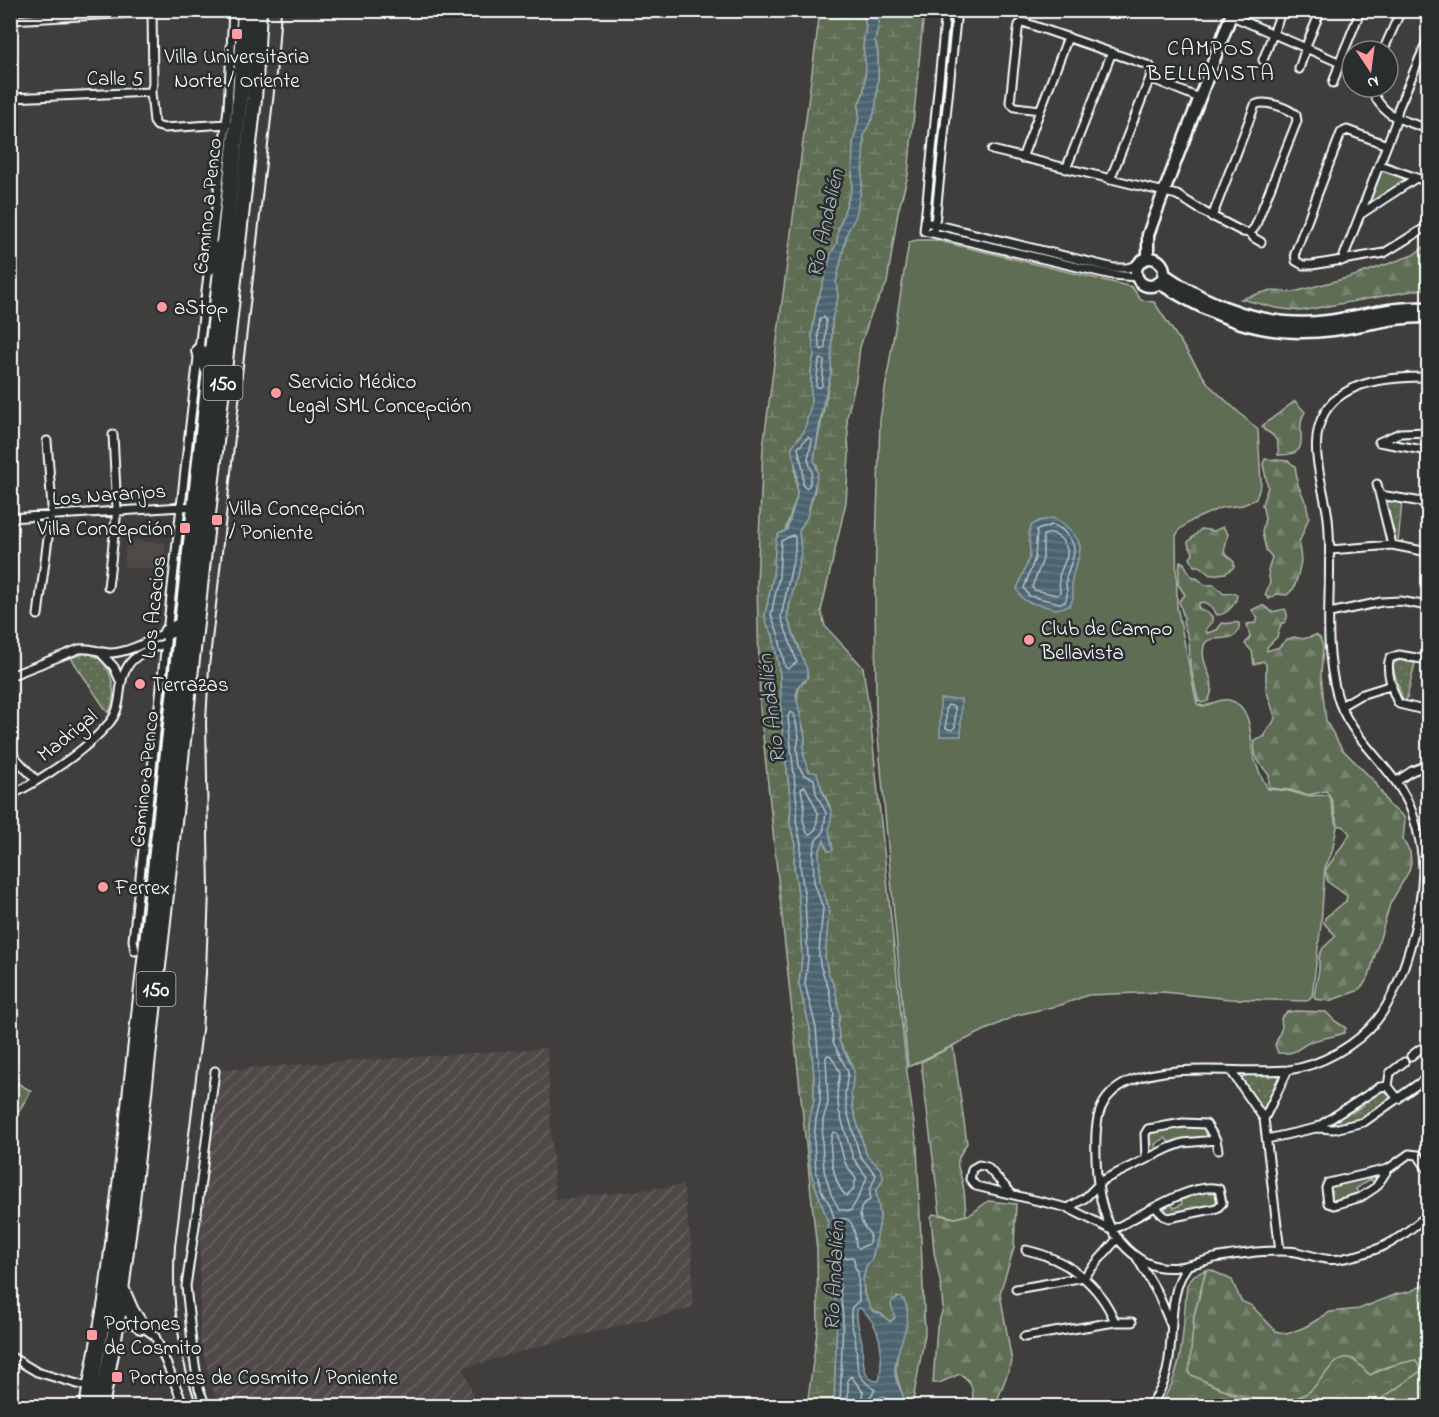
<svg xmlns="http://www.w3.org/2000/svg" width="1439" height="1417" font-family="'Indie Flower',sans-serif">
<style>
.built{fill:#504847}
.industrial{fill:url(#industrial-furrows)}
.grass{fill:url(#grass-dots);stroke:#aeb6aa;stroke-width:1.5}
.forest{fill:url(#forest-firs);stroke:#aeb6aa;stroke-width:1.5}
.wetland{fill:url(#wetland-marsh);stroke:#aeb6aa;stroke-width:1.5}
.park{fill:url(#park-crowns);stroke:#aeb6aa;stroke-width:1.5}
.pitch{fill:#5e6d55;stroke:#aeb6aa;stroke-width:1.5}
.water{fill:url(#water-rules);stroke:#93a2a9;stroke-width:1.5;fill-rule:evenodd}
.lines{fill:none;stroke-linecap:round;stroke-linejoin:round}
.shore{stroke:#b7c1c5;stroke-width:1.5}
.street-casing{stroke:#fff;stroke-width:11}
.secondary-casing{stroke:#fff;stroke-width:15}
.highway-casing{stroke:#fff;stroke-width:18}
.street{stroke:#2a2d2e;stroke-width:7}
.secondary{stroke:#2a2d2e;stroke-width:10}
.highway{stroke:#2a2d2e;stroke-width:14}
.rail{stroke:#fff;stroke-width:2}
.poi-dot{fill:#ff9aa2;stroke:#2a2d2e;stroke-width:2}
.labels{text-anchor:middle;stroke-width:5;stroke-linejoin:round;paint-order:stroke}
.shield{fill:#2a2d2e;stroke:#bfc0c0;stroke-width:1.5}
.shield-label{font-size:20px;font-weight:bold;fill:#fff}
.poi-label{font-size:21px;fill:#fff;stroke:#2a2d2e;text-anchor:start}
.street-label{font-size:21px;fill:#fff;stroke:#2a2d2e}
.neighbourhood-label{font-size:22px;letter-spacing:1.5px;fill:#fff;stroke:#2a2d2e}
.water-label{font-size:22px;font-style:italic;fill:#aeb9be;stroke:#2a2d2e}
</style>
<defs>
<pattern id="industrial-furrows" width="10" height="10" patternUnits="userSpaceOnUse" patternTransform="scale(1.5)"><rect width="10" height="10" fill="#504847"/><path d="M-1 1l2-2M0 10L10 0M9 11l2-2" fill="none" stroke="#6a6363"/></pattern>
<pattern id="grass-dots" width="8" height="8" patternUnits="userSpaceOnUse" patternTransform="scale(1.5)"><rect width="8" height="8" fill="#5e6d55"/><path d="M2 2h.1M6 6h.1" fill="none" stroke="#76836e" stroke-width="1.8" stroke-linecap="round"/></pattern>
<pattern id="forest-firs" width="22" height="20" patternUnits="userSpaceOnUse" patternTransform="scale(1.5)"><rect width="22" height="20" fill="#5e6d55"/><path d="M5 1l3.5 6h-7zM16 11l3.5 6h-7z" fill="#76836e"/></pattern>
<pattern id="wetland-marsh" width="20" height="14" patternUnits="userSpaceOnUse" patternTransform="scale(1.5)"><rect width="20" height="14" fill="#5e6d55"/><path d="M1 5h8M5 5V1M11 12h8M15 12V8" fill="none" stroke="#76836e"/></pattern>
<pattern id="park-crowns" width="20" height="18" patternUnits="userSpaceOnUse" patternTransform="scale(1.5)"><rect width="20" height="18" fill="#5e6d55"/><path d="M2 6a3 3 0 1 1 6 0M12 15a3 3 0 1 1 6 0" fill="none" stroke="#76836e"/></pattern>
<pattern id="water-rules" width="6" height="5" patternUnits="userSpaceOnUse" patternTransform="scale(1.5)"><rect width="6" height="5" fill="#4b646f"/><path d="M0 2.5h6" fill="none" stroke="#667b85"/></pattern>
</defs>
<rect width="100%" height="100%" fill="#403d3d"/>
<filter id="ink" filterUnits="userSpaceOnUse"><feTurbulence type="fractalNoise" baseFrequency=".0167" numOctaves="2"/><feDisplacementMap in="SourceGraphic" scale="12" xChannelSelector="R" yChannelSelector="G"/><feConvolveMatrix kernelMatrix="1 2 1 2 8 2 1 2 1" color-interpolation-filters="sRGB"/></filter>
<g filter="url(#ink)">
<!-- built -->
<path class="built" d="M 126,540 L 165,543 L 164,570 L 124,567 Z"/>
<!-- industrial -->
<path class="industrial" d="M 547,1048 L 555,1200 L 683,1185 L 692,1251 L 693,1308 L 577,1336 L 464,1368 L 476,1406 L 219,1406 L 213,1390 L 200,1342 L 200,1228 L 219,1070 Z"/>
<!-- grass -->
<path class="grass" d="M 1389,500 L 1402,501 L 1398,543 L 1394,542 L 1387,503 Z
M 86,653 C 110,656 121,694 108,713 L 71,658 Z
M 1399,660 L 1415,663 L 1406,702 L 1403,701 L 1393,668 L 1393,663 Z
M 1245,1075 L 1276,1075 L 1278,1077 L 1265,1109 L 1261,1108 L 1242,1078 Z"/>
<!-- forest -->
<path class="forest" d="M 1428,244 L 1428,288 L 1300,311 L 1276,308 L 1241,299 L 1268,291 L 1294,292 L 1354,276 L 1413,255 Z
M 1295,401 L 1305,412 C 1292,430 1317,456 1278,455 C 1279,442 1276,435 1264,430 L 1262,426 Z
M 1265,459 L 1288,461 L 1295,466 L 1298,485 L 1306,503 L 1309,517 L 1299,543 L 1301,561 L 1298,575 L 1294,588 L 1287,595 L 1277,594 L 1269,599 L 1265,595 L 1270,583 L 1268,570 L 1272,557 L 1266,550 L 1262,532 L 1265,518 L 1262,504 L 1268,487 L 1263,464 Z
M 1223,527 L 1228,534 L 1224,552 L 1234,562 L 1234,567 L 1226,573 L 1210,575 L 1199,566 L 1194,566 L 1190,558 L 1193,554 L 1192,550 L 1189,547 L 1188,542 L 1201,529 L 1214,531 Z
M 1180,561 L 1184,563 L 1190,575 L 1198,579 L 1205,585 L 1214,585 L 1224,594 L 1233,593 L 1237,595 C 1236,605 1226,615 1217,615 L 1212,607 L 1204,602 L 1199,603 L 1198,607 C 1204,614 1213,611 1213,622 L 1206,629 L 1207,633 L 1217,630 L 1222,623 C 1228,625 1233,621 1239,623 C 1242,648 1207,631 1204,646 C 1199,667 1220,679 1208,701 L 1202,703 L 1198,701 L 1190,663 L 1189,639 L 1183,623 L 1184,618 L 1179,601 L 1185,595 L 1178,584 Z
M 1260,606 L 1264,606 L 1272,612 L 1285,609 C 1288,614 1288,617 1285,622 L 1281,624 L 1277,637 L 1267,647 L 1267,651 L 1279,647 L 1286,640 L 1294,637 L 1303,639 L 1316,635 L 1320,638 L 1323,647 L 1321,675 L 1326,721 L 1342,749 L 1375,782 L 1389,805 L 1403,816 L 1405,820 L 1403,840 L 1410,852 L 1411,862 L 1409,871 L 1390,904 L 1369,976 L 1364,984 L 1357,991 L 1329,1001 L 1315,999 L 1314,995 L 1319,970 L 1319,957 L 1323,948 L 1336,936 L 1324,923 L 1325,918 L 1346,901 L 1347,896 L 1328,882 L 1325,871 L 1350,834 L 1343,826 L 1339,826 C 1332,815 1336,801 1326,791 L 1308,795 L 1289,790 L 1269,788 L 1269,775 C 1260,763 1252,757 1255,741 L 1265,736 C 1266,727 1274,726 1275,717 L 1266,689 L 1266,664 L 1263,661 L 1254,665 L 1252,651 L 1245,644 L 1250,637 L 1247,624 L 1256,623 L 1258,618 L 1252,610 Z
M 1297,1011 L 1326,1012 L 1335,1021 L 1346,1028 L 1344,1033 C 1333,1037 1321,1038 1310,1042 C 1297,1048 1297,1055 1278,1053 L 1275,1045 L 1282,1027 L 1281,1018 L 1287,1012 Z
M 988,1201 L 1016,1204 L 1014,1248 L 1000,1293 L 1012,1362 L 995,1406 L 973,1406 C 973,1392 974,1382 960,1374 L 939,1383 L 933,1383 L 937,1327 L 943,1309 L 941,1285 L 934,1252 L 931,1217 L 933,1214 L 955,1218 L 971,1214 Z
M 1206,1270 L 1211,1270 L 1232,1280 L 1241,1301 L 1252,1306 L 1276,1331 L 1287,1334 L 1305,1327 L 1330,1312 L 1359,1309 L 1397,1294 L 1409,1292 L 1428,1283 L 1428,1406 L 1371,1406 L 1422,1370 L 1415,1360 L 1386,1367 L 1370,1375 L 1353,1359 L 1335,1362 C 1329,1371 1323,1380 1315,1388 C 1276,1417 1228,1391 1188,1374 L 1194,1315 Z"/>
<!-- wetland -->
<path class="wetland" d="M 820,11 L 863,11 L 866,27 L 863,47 L 866,66 L 864,92 L 859,104 L 859,118 L 853,144 L 852,188 L 838,231 L 837,243 L 831,255 L 816,308 L 812,334 L 814,355 L 811,370 L 811,405 L 804,432 L 798,438 L 795,464 L 797,496 L 785,531 L 779,534 L 776,539 L 773,577 L 765,615 L 766,622 L 773,635 L 780,674 L 782,726 L 791,805 L 790,823 L 795,845 L 794,866 L 799,900 L 802,958 L 799,984 L 810,1028 L 814,1077 L 814,1101 L 810,1117 L 808,1142 L 811,1173 L 828,1222 L 826,1235 L 833,1246 L 835,1252 L 837,1318 L 834,1406 L 807,1406 L 818,1325 L 817,1250 L 760,708 L 757,583 L 763,448 Z
M 875,11 L 924,11 L 908,175 L 898,212 L 887,283 L 871,314 L 860,347 L 856,380 L 847,417 L 849,456 L 846,502 L 821,611 L 825,626 L 863,667 L 870,717 L 907,1072 L 917,1146 L 925,1334 L 912,1406 L 904,1406 C 905,1392 894,1380 896,1365 C 897,1343 912,1323 904,1300 L 897,1297 L 895,1318 L 890,1322 L 881,1314 L 872,1311 L 864,1294 L 863,1280 L 866,1266 L 872,1259 L 879,1226 L 880,1216 L 876,1191 L 883,1178 L 879,1167 L 869,1159 L 866,1154 L 853,1109 L 851,1094 L 853,1079 L 852,1064 L 839,1041 L 838,1024 L 840,1016 L 835,988 L 828,973 L 825,958 L 829,908 L 820,881 L 819,852 L 824,839 L 828,851 L 833,850 L 829,831 L 830,807 L 820,785 L 805,765 L 803,747 L 805,743 L 804,731 L 797,701 L 799,685 L 806,681 L 799,647 L 787,617 L 801,553 L 799,531 L 807,517 L 815,489 L 817,465 L 814,463 L 815,453 L 831,373 L 832,319 L 838,297 L 836,282 L 847,233 L 856,213 L 862,183 L 864,134 L 873,117 L 876,104 L 878,76 L 878,54 L 875,41 L 879,23 Z"/>
<!-- park -->
<path class="park" d="M 1380,170 L 1386,170 L 1405,177 L 1407,181 L 1368,205 Z
M 953,1046 L 967,1143 C 952,1167 958,1162 963,1185 C 965,1195 965,1205 966,1215 L 955,1218 L 940,1214 L 921,1062 Z
M 1382,1089 L 1387,1090 L 1391,1099 L 1364,1119 L 1329,1127 L 1327,1126 L 1346,1112 L 1351,1113 L 1364,1105 L 1365,1099 Z
M 1177,1125 L 1204,1126 L 1208,1135 L 1205,1138 L 1170,1143 L 1165,1138 L 1155,1144 L 1157,1150 L 1149,1153 L 1149,1132 Z
M 1379,1174 L 1375,1184 L 1370,1179 L 1356,1189 L 1359,1195 L 1331,1203 L 1328,1186 Z
M 1215,1190 L 1217,1191 L 1220,1202 L 1218,1204 L 1168,1215 L 1162,1210 L 1163,1206 L 1170,1203 L 1174,1208 L 1182,1204 L 1181,1198 L 1191,1192 Z
M 1206,1270 L 1194,1315 L 1189,1374 C 1213,1384 1248,1406 1275,1404 C 1287,1404 1299,1399 1309,1392 C 1320,1384 1335,1354 1349,1358 C 1357,1360 1364,1370 1370,1375 L 1394,1365 L 1415,1360 L 1422,1370 L 1371,1406 L 1158,1406 C 1186,1373 1182,1326 1187,1285 L 1194,1275 Z"/>
<!-- pitch -->
<path class="pitch" d="M 917,240 L 935,240 L 1132,287 L 1141,300 L 1154,302 L 1209,385 L 1258,430 L 1261,484 L 1256,499 L 1243,505 L 1220,508 L 1193,520 L 1180,529 L 1176,536 L 1177,607 L 1197,704 L 1202,706 C 1212,705 1219,698 1229,700 C 1253,705 1250,740 1254,758 C 1257,768 1263,780 1268,789 L 1289,791 L 1306,796 L 1327,795 L 1330,799 L 1337,827 L 1332,852 L 1325,868 L 1321,924 L 1312,996 L 1307,1001 L 1230,999 L 1163,992 L 1088,995 L 1061,1005 L 1017,1015 L 908,1067 L 876,714 L 875,581 L 880,420 L 909,242 Z
M 11,1079 L 31,1091 L 11,1124 Z"/>
<!-- water -->
<path class="water" d="M 863,11 L 875,11 L 879,23 L 875,41 L 878,54 L 878,76 L 876,104 L 873,117 L 864,134 L 862,183 L 856,216 L 847,233 L 836,282 L 838,297 L 832,319 L 831,373 L 823,404 L 814,459 L 818,473 L 807,517 L 799,531 L 801,553 L 787,617 L 807,670 L 808,678 L 799,685 L 796,695 L 805,737 L 803,753 L 808,771 L 817,773 L 822,791 L 832,813 L 829,831 L 833,850 L 828,851 L 824,840 L 819,852 L 820,881 L 829,909 L 825,958 L 828,973 L 835,988 L 840,1016 L 838,1024 L 839,1041 L 854,1071 L 851,1094 L 853,1109 L 866,1154 C 871,1162 884,1167 883,1178 C 882,1183 878,1187 876,1191 L 880,1216 L 879,1226 L 872,1259 L 866,1266 L 863,1280 L 864,1295 L 872,1311 L 881,1314 L 890,1322 L 895,1318 L 891,1304 L 893,1300 L 901,1297 C 916,1312 901,1339 897,1356 C 895,1363 894,1373 896,1380 C 900,1390 905,1395 904,1406 L 889,1406 L 888,1401 L 884,1396 L 875,1399 L 873,1406 L 834,1405 L 837,1318 L 832,1269 L 835,1252 L 833,1246 L 826,1235 L 828,1222 L 811,1173 L 808,1142 L 810,1117 L 814,1101 L 814,1077 L 810,1028 L 799,984 L 802,958 L 799,900 L 794,866 L 795,845 L 790,823 L 791,805 L 782,726 L 780,674 L 773,635 L 766,622 L 765,615 L 773,577 L 776,539 L 779,534 L 787,530 L 797,496 L 797,470 L 792,453 L 792,446 L 804,432 L 811,405 L 811,370 L 814,355 L 812,334 L 816,308 L 831,254 L 837,243 L 838,231 L 852,188 L 853,144 L 859,118 L 859,104 L 864,92 L 866,66 L 863,47 L 866,27 ZM 860,1308 C 882,1326 883,1350 880,1377 L 879,1381 C 861,1383 863,1354 862,1343 C 860,1331 856,1322 857,1310 Z
M 1052,518 C 1059,520 1063,523 1068,528 C 1090,548 1076,557 1072,579 C 1070,590 1077,597 1069,606 L 1056,609 L 1028,602 L 1022,598 L 1017,589 L 1030,556 L 1029,533 L 1031,526 L 1039,521 Z
M 940,699 L 961,699 L 961,736 L 940,736 Z"/>
<g class="lines">
<!-- shore -->
<path class="shore" d="M 824,317 L 826,320 L 825,348 L 822,350 L 820,348 L 818,335 L 820,319 Z
M 822,359 L 824,361 L 822,386 L 819,388 L 816,386 L 819,360 Z
M 808,437 L 812,440 L 808,459 L 812,472 L 809,486 L 806,488 L 803,486 L 803,469 L 798,448 Z
M 1052,525 C 1058,526 1063,530 1067,535 C 1082,551 1069,562 1066,579 C 1065,588 1070,594 1065,602 L 1060,603 L 1029,596 L 1024,588 L 1035,558 L 1037,530 Z
M 1053,533 L 1062,540 L 1067,549 L 1067,556 L 1059,576 L 1060,593 L 1057,595 L 1034,590 L 1032,587 L 1043,559 L 1043,535 Z
M 793,535 L 795,538 L 795,551 L 781,617 L 797,662 L 788,669 L 785,667 L 778,633 L 771,615 L 779,577 L 781,541 Z
M 948,705 L 955,707 L 955,727 L 952,730 L 946,728 L 946,708 Z
M 790,712 L 794,714 L 799,737 L 797,748 L 799,767 L 804,775 L 814,779 L 816,793 L 826,813 L 823,833 L 816,840 L 813,853 L 814,882 L 823,908 L 819,952 L 820,965 L 829,990 L 834,1015 L 832,1024 L 833,1042 L 848,1072 L 845,1094 L 847,1111 L 860,1156 L 876,1175 L 870,1190 L 870,1200 C 854,1207 860,1224 870,1234 L 869,1244 L 859,1248 L 856,1246 C 855,1233 854,1213 837,1220 L 834,1218 L 830,1205 L 822,1192 L 816,1171 L 814,1142 L 816,1119 L 820,1102 L 820,1076 L 816,1028 L 805,984 L 808,958 L 805,900 L 800,865 L 801,844 L 796,821 L 797,805 L 788,717 Z
M 805,786 L 818,813 L 816,829 L 810,834 L 807,833 L 803,820 L 804,805 L 801,789 Z
M 828,1055 L 831,1056 L 840,1072 L 837,1093 L 839,1111 L 853,1158 L 867,1177 C 862,1189 858,1201 850,1211 L 839,1209 L 831,1194 L 824,1170 L 822,1142 L 823,1120 L 828,1103 L 826,1057 Z
M 833,1132 L 837,1133 L 845,1163 L 856,1179 L 853,1190 L 847,1196 C 834,1188 827,1146 833,1132 Z
M 840,1406 L 843,1317 L 838,1270 L 840,1259 L 852,1257 L 854,1259 L 855,1267 L 858,1272 L 859,1301 L 852,1307 C 848,1321 855,1332 856,1345 C 857,1354 856,1365 859,1373 C 863,1382 869,1385 875,1390 L 870,1397 L 867,1406
M 848,1406 L 848,1379 L 851,1376 L 863,1392 L 860,1406"/>
<!-- street casing -->
<g class="street-casing">
<path id="street" d="M 152,10 L 153,84 L 151,92 L 154,122 L 157,126 L 164,128 L 227,124
M 946,10 L 924,231 L 1112,275 L 1137,277
M 1232,16 L 1352,68
M 10,20 L 151,12
M 1383,51 L 1398,17
M 1263,60 L 1282,10
M 1299,69 L 1308,41 L 1321,10
M 1150,78 L 1199,98
M 1333,83 L 1342,56 L 1361,10
M 1370,87 C 1384,119 1399,118 1428,129
M 10,98 L 151,92
M 1040,110 L 1015,107 L 1010,102 L 1018,30 L 1019,25 L 1023,22 L 1150,66 L 1151,70 L 1150,78 L 1110,180
M 1387,145 L 1347,130 L 1341,133 L 1295,253 L 1296,261 L 1303,265 L 1312,265 L 1384,253 L 1428,226
M 992,150 L 1177,195 L 1204,212 L 1243,232 L 1250,233 L 1254,238 L 1261,242
M 1022,158 L 1068,37
M 1380,165 L 1428,182
M 1066,169 L 1112,52
M 1361,214 L 1416,178
M 1212,217 L 1255,105 C 1264,99 1288,108 1296,115 L 1297,121 L 1255,227 L 1250,233
M 930,223 L 1114,268 L 1127,268 L 1138,265
M 934,233 L 957,10
M 1342,261 L 1395,124 L 1398,109 L 1427,41
M 1428,377 C 1394,377 1345,379 1325,412 C 1306,443 1324,486 1328,518 C 1334,576 1321,638 1337,695 C 1349,740 1396,767 1412,812 C 1418,830 1423,851 1423,870 C 1422,913 1404,985 1377,1020 C 1356,1046 1320,1066 1288,1070 C 1240,1074 1174,1062 1130,1081 C 1095,1096 1095,1124 1096,1157 C 1097,1197 1105,1240 1145,1262 C 1169,1274 1191,1264 1215,1258 C 1228,1255 1242,1254 1256,1252 C 1269,1251 1283,1250 1296,1252 C 1313,1255 1327,1263 1345,1258 C 1359,1255 1375,1251 1388,1244 C 1402,1237 1415,1225 1428,1215
M 1379,442 L 1400,433 L 1428,432
M 1379,442 L 1428,451
M 1377,484 L 1392,545
M 1380,495 L 1428,503
M 10,518 L 197,506
M 1330,550 L 1392,545 L 1428,552
M 108,587 L 117,510 L 113,435
M 1330,613 L 1381,602 L 1400,601 L 1428,606
M 38,615 L 52,507 L 47,441
M 99,651 L 114,667 L 121,683
M 1428,660 L 1399,655 L 1390,658 C 1385,669 1393,694 1399,704 L 1428,711
M 10,676 L 79,649 C 92,647 100,653 112,653 C 131,652 151,639 167,632
M 1341,706 L 1360,695 L 1392,685
M 10,752 L 36,780
M 1397,781 L 1412,771 L 1428,765
M 10,796 C 45,777 84,753 110,722 C 117,714 119,704 120,693 C 123,659 137,654 166,643
M 135,951 L 133,940 L 191,416 L 228,108 L 233,10
M 1411,1056 L 1420,1049 L 1428,1047
M 1231,1071 L 1264,1119 L 1280,1251
M 1398,1099 L 1388,1086 L 1390,1073 L 1404,1062
M 1264,1119 L 1288,1070
M 1316,1128 L 1380,1087 L 1388,1086
M 1267,1139 L 1316,1128 L 1334,1129 L 1364,1122 L 1428,1077
M 1146,1159 L 1145,1134 L 1148,1129 L 1183,1123 L 1206,1124 L 1216,1140 L 1218,1150
M 1388,1169 L 1328,1183 L 1326,1188 L 1328,1203 L 1334,1205 L 1361,1197 L 1376,1187 L 1388,1169 L 1409,1154 L 1418,1155 L 1428,1170
M 1012,1194 L 987,1167 L 979,1165 L 972,1169 L 970,1179 L 976,1186 L 1068,1208 L 1112,1230 C 1137,1218 1194,1180 1219,1189 L 1222,1203 L 1217,1208 L 1169,1218 L 1164,1216 L 1156,1208
M 1068,1208 L 1085,1198 L 1103,1180 L 1169,1148 L 1183,1143 L 1216,1140
M 1026,1250 C 1067,1259 1099,1283 1115,1322
M 1137,1258 L 1158,1294 L 1171,1325
M 1016,1289 L 1084,1277 L 1118,1238
M 117,1322 L 141,1326 L 155,1336 L 184,1406
M 1024,1337 L 1115,1322 L 1132,1322
M 10,1356 L 37,1372 L 91,1388
M 206,1406 L 199,1389 L 193,1352 L 186,1286 L 197,1212 L 215,1071
M 1149,1406 C 1186,1366 1158,1306 1188,1265"/>
</g>
<!-- secondary casing -->
<g class="secondary-casing">
<path id="secondary" d="M1136 272a14 14 0 1 1 28 0a14 14 0 1 1-28 0Z
M 1148,258 L 1148,235 L 1153,221 L 1233,10
M 1164,274 C 1212,308 1270,329 1328,321 C 1362,316 1394,306 1428,308
M 1159,283 C 1216,318 1263,339 1333,330 C 1365,326 1396,316 1428,317"/>
</g>
<!-- highway casing -->
<g class="highway-casing">
<path id="highway" d="M 208,268 L 222,246
M 199,351 L 205,360 L 209,371
M 167,632 L 182,625
M 122,1290 L 131,1311 L 141,1326
M 87,1406 L 106,1301 L 123,1161 L 240,97 L 245,10
M 101,1406 L 117,1322 L 130,1219 L 254,99 L 259,10"/>
</g>
<!-- street -->
<use href="#street" class="street"/>
<!-- secondary -->
<use href="#secondary" class="secondary"/>
<!-- highway -->
<use href="#highway" class="highway"/>
<!-- rail -->
<path class="rail" d="M 197,1406 C 178,1354 171,1302 175,1246 L 202,1030 L 206,973 L 209,890 L 206,722 L 209,667 L 277,65 L 281,10"/>
</g>
</g>
<!-- markers -->
<g class="poi-dot">
<rect x="231" y="28" width="12" height="12" rx="3"/>
<circle cx="162" cy="307" r="6"/>
<circle cx="276" cy="393" r="6"/>
<rect x="211" y="514" width="12" height="12" rx="3"/>
<rect x="179" y="522" width="12" height="12" rx="3"/>
<circle cx="1029" cy="640" r="6"/>
<circle cx="140" cy="684" r="6"/>
<circle cx="103" cy="887" r="6"/>
<rect x="86" y="1329" width="12" height="12" rx="3"/>
<rect x="111" y="1371" width="12" height="12" rx="3"/>
</g>
<g class="labels">
<!-- shield labels -->
<g class="shield">
<rect x="203.5" y="366" width="39" height="34" rx="4.5"/>
<rect x="136.5" y="972" width="39" height="34" rx="4.5"/>
</g>
<g class="shield-label">
<text x="223" y="390">150</text>
<text x="156" y="996">150</text>
</g>
<!-- poi labels -->
<g class="poi-label">
<text x="237" y="63" text-anchor="middle">Villa Universitaria<tspan x="237" dy="24">Norte / Oriente</tspan></text>
<text x="174" y="314">aStop</text>
<text x="288" y="388">Servicio Médico<tspan x="288" dy="24">Legal SML Concepción</tspan></text>
<text x="229" y="515">Villa Concepción<tspan x="229" dy="24">/ Poniente</tspan></text>
<text x="173" y="535" text-anchor="end">Villa Concepción</text>
<text x="1041" y="635">Club de Campo<tspan x="1041" dy="24">Bellavista</tspan></text>
<text x="152" y="691">Terrazas</text>
<text x="115" y="894">Ferrex</text>
<text x="104" y="1330">Portones<tspan x="104" dy="24">de Cosmito</tspan></text>
<text x="129" y="1384">Portones de Cosmito / Poniente</text>
</g>
<!-- street labels -->
<g class="street-label">
<text transform="translate(115 78) rotate(1)" y="7">Calle 5</text>
<text transform="translate(207 206) rotate(-84)" y="7">Camino a Penco</text>
<text transform="translate(109 494) rotate(-4)" y="7">Los Naranjos</text>
<text transform="translate(153 607) rotate(-84)" y="7">Los Acacios</text>
<text transform="translate(67 735) rotate(-39)" y="7">Madrigal</text>
<text transform="translate(144 779) rotate(-84)" y="7">Camino a Penco</text>
</g>
<!-- neighbourhood labels -->
<g class="neighbourhood-label">
<text x="1211" y="55">CAMPOS<tspan x="1211" dy="25">BELLAVISTA</tspan></text>
</g>
<!-- water labels -->
<g class="water-label">
<text transform="translate(824 223) rotate(-78)" y="8">Río Andalién</text>
<text transform="translate(770 709) rotate(-97)" y="8">Río Andalién</text>
<text transform="translate(833 1276) rotate(-87)" y="8">Río Andalién</text>
</g>
</g>
<!-- margin -->
<rect width="1439" height="1417" fill="none" stroke="#2a2d2e" stroke-width="36"/>
<rect x="18" y="18" width="1403" height="1381" fill="none" stroke="#fff" stroke-width="2" filter="url(#ink)"/>
<!-- north arrow -->
<g transform="translate(1370 69) rotate(167)"><circle r="28" fill="#2a2d2e" stroke="#7f8182" stroke-width="1.5"/>
<path d="M0-4.5L10 22L0 15L-10 22Z" fill="#ff9aa2"/>
<text y="-9" font-size="16" font-weight="bold" text-anchor="middle" fill="#ffffff">N</text>
</g>
</svg>
